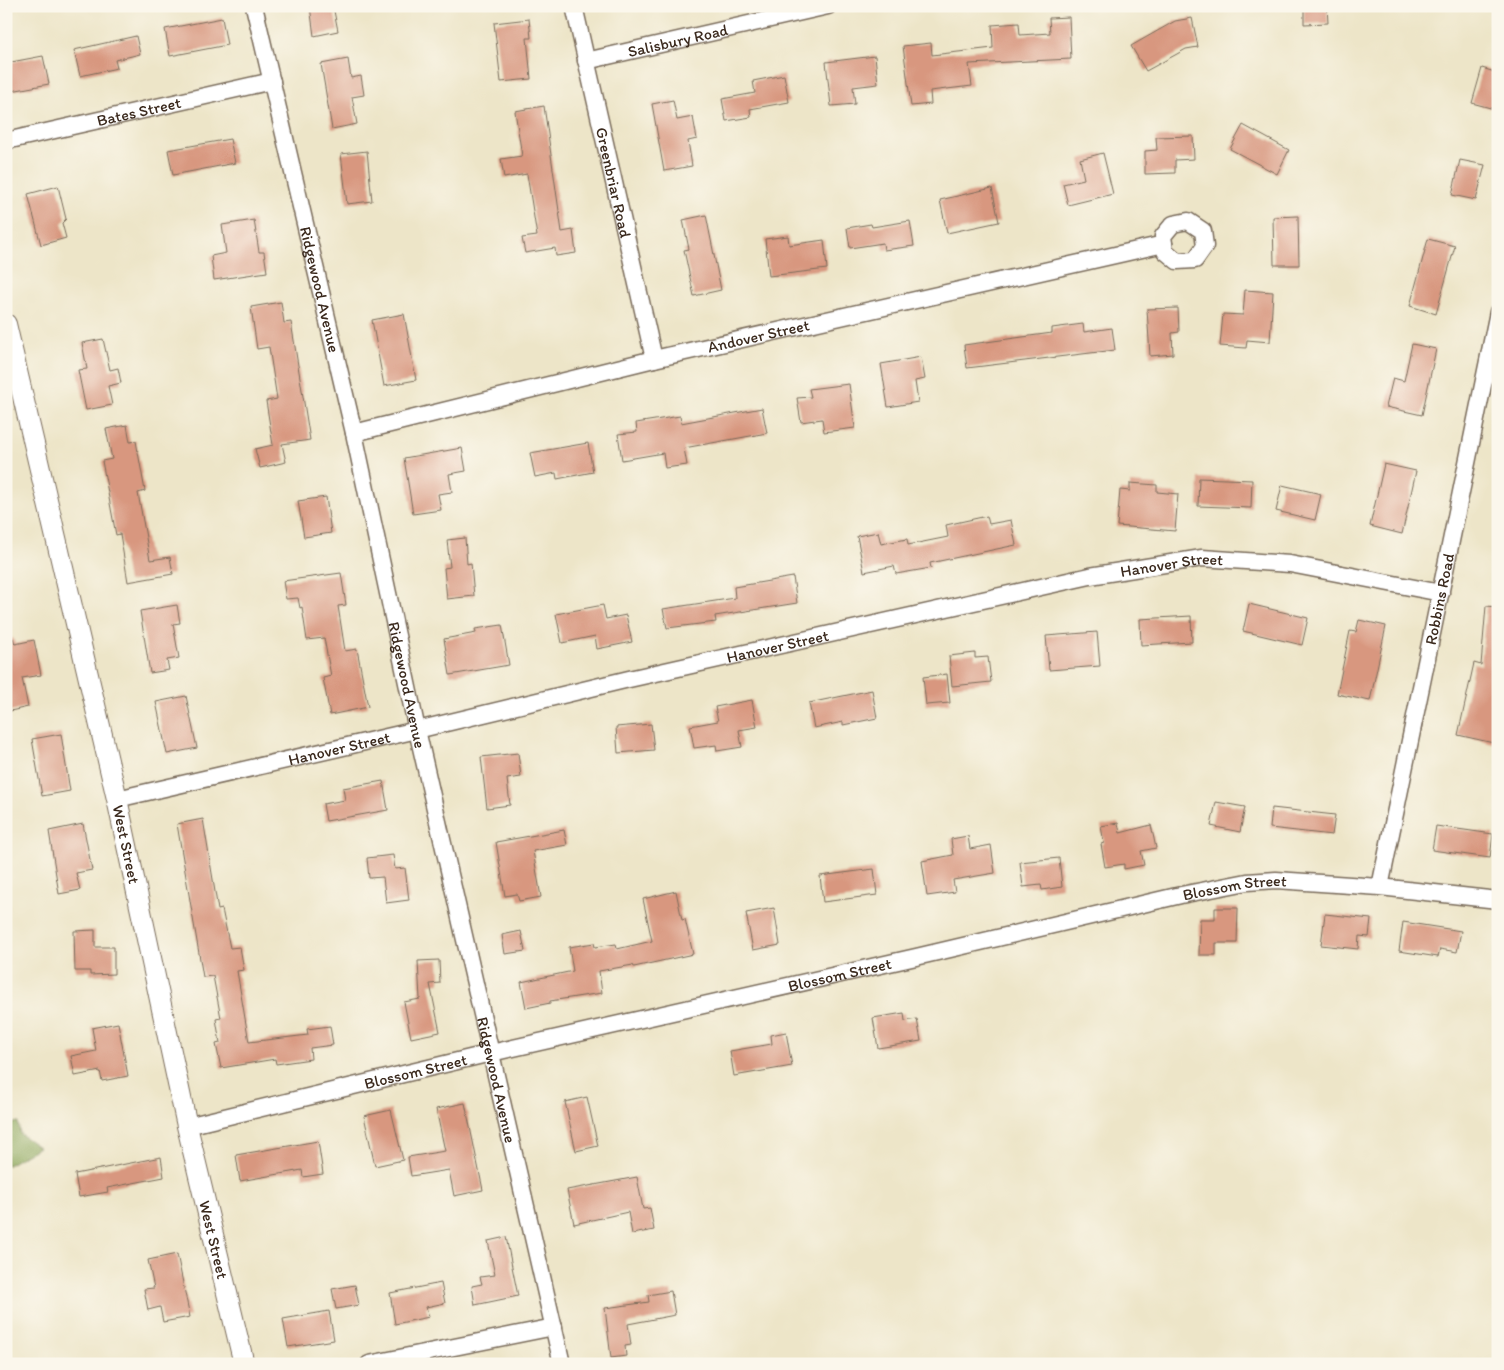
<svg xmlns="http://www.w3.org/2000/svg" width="1504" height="1370" font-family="Itim,sans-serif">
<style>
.forest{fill:#89a456;stroke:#62673a}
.building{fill:#d8977f}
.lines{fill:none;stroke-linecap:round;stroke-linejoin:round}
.minor-casing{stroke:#796b5a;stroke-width:19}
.tertiary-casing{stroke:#796b5a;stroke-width:22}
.minor{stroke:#fff;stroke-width:16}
.tertiary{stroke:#fff;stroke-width:20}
.labels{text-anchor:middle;stroke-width:4;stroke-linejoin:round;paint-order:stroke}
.street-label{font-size:16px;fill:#3b2a1e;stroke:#fbf7ec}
</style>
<rect width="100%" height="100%" fill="#fbf7ec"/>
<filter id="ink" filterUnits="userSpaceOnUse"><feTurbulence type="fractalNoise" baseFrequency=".02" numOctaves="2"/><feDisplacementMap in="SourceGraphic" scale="10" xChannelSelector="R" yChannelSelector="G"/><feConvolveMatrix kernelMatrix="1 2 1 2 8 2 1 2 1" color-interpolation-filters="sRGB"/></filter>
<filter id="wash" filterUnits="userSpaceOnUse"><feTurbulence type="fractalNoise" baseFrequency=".0096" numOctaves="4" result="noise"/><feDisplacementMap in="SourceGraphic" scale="20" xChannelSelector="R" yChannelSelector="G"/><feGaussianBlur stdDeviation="1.12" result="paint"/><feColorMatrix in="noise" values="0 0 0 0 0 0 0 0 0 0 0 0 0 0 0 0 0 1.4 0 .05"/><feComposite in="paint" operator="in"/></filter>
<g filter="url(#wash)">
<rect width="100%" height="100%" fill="#ede5c8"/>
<!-- forest -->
<path class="forest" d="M 18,1122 L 20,1134 L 39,1147 L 6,1166 L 6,1125 Z"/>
<g id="blocks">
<!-- building -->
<path class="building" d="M 310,6 L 333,6 L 338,31 L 314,36 Z
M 1304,6 L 1327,6 L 1328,23 L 1304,24 Z
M 1069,17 L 1071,59 L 969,64 L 972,86 L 930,91 L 931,104 L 911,106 L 903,46 L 931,43 L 932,55 L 993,48 L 992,25 L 1019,23 L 1020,35 L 1050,33 L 1049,18 Z
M 222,18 L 227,45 L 170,56 L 165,29 Z
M 1192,18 L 1198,47 L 1186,49 L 1146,71 L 1131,46 L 1175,21 Z
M 529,19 L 531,38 L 527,38 L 531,79 L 501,82 L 494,23 Z
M 136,36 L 140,54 L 115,60 L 117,68 L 80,76 L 74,50 Z
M 43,56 L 49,84 L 6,92 L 6,63 Z
M 875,56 L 878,84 L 853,87 L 855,104 L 831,106 L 826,62 Z
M 348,59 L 351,78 L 361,76 L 364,95 L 352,97 L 357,124 L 332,129 L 321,64 Z
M 1482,68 L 1498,73 L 1498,110 L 1472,103 Z
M 784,75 L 789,102 L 750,109 L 751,117 L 726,121 L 722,99 L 755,93 L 753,81 Z
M 673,100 L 677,120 L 693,117 L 697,139 L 688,141 L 692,166 L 664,171 L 652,104 Z
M 544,106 L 562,232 L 573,230 L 576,253 L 556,256 L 555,248 L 525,253 L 522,238 L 537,236 L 527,174 L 504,178 L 501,159 L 522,156 L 515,111 Z
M 1243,125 L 1289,150 L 1277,174 L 1230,149 Z
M 1193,136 L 1194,159 L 1175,160 L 1175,173 L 1145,174 L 1145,151 L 1157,150 L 1156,137 Z
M 230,139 L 235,163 L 173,175 L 168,150 Z
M 367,151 L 372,201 L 347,204 L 341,154 Z
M 1103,153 L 1113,194 L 1068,205 L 1063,184 L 1084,179 L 1080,159 Z
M 1460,160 L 1485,165 L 1476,200 L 1452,195 Z
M 58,186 L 66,219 L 62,223 L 66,238 L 41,245 L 28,194 Z
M 992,188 L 999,222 L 947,233 L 940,200 Z
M 706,215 L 721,290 L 694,296 L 684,250 L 689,249 L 683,220 Z
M 1298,216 L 1299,265 L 1274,265 L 1273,217 Z
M 254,220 L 259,252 L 264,252 L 267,272 L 214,280 L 211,256 L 226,253 L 222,225 Z
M 910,221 L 914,246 L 884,250 L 883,243 L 850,248 L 847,228 L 871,224 L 872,227 Z
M 788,236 L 789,245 L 824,240 L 827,269 L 769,276 L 765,239 Z
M 1428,239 L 1455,246 L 1436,314 L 1410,306 Z
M 1245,290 L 1273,292 L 1270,342 L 1247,340 L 1246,348 L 1220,346 L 1223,314 L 1243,315 Z
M 281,302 L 284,323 L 291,322 L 310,440 L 282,444 L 286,462 L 260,468 L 255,449 L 273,445 L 266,401 L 277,399 L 269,347 L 257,349 L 251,307 Z
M 1178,308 L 1179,332 L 1172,333 L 1173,354 L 1150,356 L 1147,309 Z
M 404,314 L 416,380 L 384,386 L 372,320 Z
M 1083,324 L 1084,332 L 1112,328 L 1115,350 L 967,368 L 964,345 L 1052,333 L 1052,328 Z
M 103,339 L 110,370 L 118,368 L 121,383 L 108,386 L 112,405 L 86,410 L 78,370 L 87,369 L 82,343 Z
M 1412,344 L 1436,349 L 1422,415 L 1386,407 L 1393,378 L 1404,381 Z
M 921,357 L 925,379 L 915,381 L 918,402 L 888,407 L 881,364 Z
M 849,384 L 855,428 L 824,432 L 822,419 L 801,422 L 797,398 L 811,397 L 809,389 Z
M 762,408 L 767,433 L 684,448 L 687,465 L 665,468 L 663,453 L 622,460 L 618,434 L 637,432 L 636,423 L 680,416 L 681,423 Z
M 127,425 L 130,442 L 136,441 L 145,491 L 138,493 L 150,560 L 170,557 L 173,574 L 128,582 L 120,534 L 116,535 L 102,461 L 112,459 L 106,429 Z
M 588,443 L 593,472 L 557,479 L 556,473 L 535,477 L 530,453 Z
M 462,448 L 466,471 L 449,474 L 452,492 L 438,494 L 441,510 L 413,514 L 404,458 Z
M 1384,464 L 1416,471 L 1402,534 L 1370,526 Z
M 1199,478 L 1252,480 L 1251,508 L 1198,506 Z
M 1130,483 L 1157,485 L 1157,492 L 1178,494 L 1175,531 L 1117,526 L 1120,490 L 1130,491 Z
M 1282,485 L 1321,494 L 1315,520 L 1276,511 Z
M 326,497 L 331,533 L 304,537 L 298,501 Z
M 987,516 L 989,524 L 1011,520 L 1016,545 L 930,563 L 931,568 L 896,574 L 894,566 L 864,572 L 857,536 L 878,532 L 881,544 L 907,539 L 908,545 L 948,537 L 946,525 Z
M 465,538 L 467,564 L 471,563 L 474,596 L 447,599 L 444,568 L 450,567 L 447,540 Z
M 341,573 L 346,605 L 338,606 L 345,651 L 357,649 L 368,707 L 330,715 L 323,678 L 331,676 L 324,638 L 307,640 L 302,607 L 300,608 L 298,598 L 286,599 L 283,581 Z
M 793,577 L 797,603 L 715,616 L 716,622 L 667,628 L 663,609 L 735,598 L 734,587 Z
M 1249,604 L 1308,618 L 1302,645 L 1243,631 Z
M 177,605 L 180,623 L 173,624 L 179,658 L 167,660 L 169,670 L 150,673 L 140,611 Z
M 603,605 L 606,619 L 626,615 L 632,642 L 597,649 L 595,636 L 562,643 L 556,614 Z
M 1486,606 L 1498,607 L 1498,693 L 1494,710 L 1498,711 L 1498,744 L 1458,735 L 1474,663 L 1481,665 Z
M 1191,616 L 1192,642 L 1141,645 L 1140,619 Z
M 1359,620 L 1386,626 L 1370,701 L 1337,694 L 1350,631 L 1356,632 Z
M 502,625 L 509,665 L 450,675 L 444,639 L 476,633 L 475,629 Z
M 1097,632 L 1100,666 L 1049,670 L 1046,636 Z
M 13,638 L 15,644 L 34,640 L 41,675 L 22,678 L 28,707 L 6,712 L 6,639 Z
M 975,653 L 975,658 L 988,657 L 991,682 L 952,686 L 949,656 Z
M 947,674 L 950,703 L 926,705 L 923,677 Z
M 872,690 L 877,718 L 843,725 L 843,722 L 814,728 L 809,703 Z
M 186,696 L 197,748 L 167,754 L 156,702 Z
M 752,700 L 757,727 L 739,730 L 742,747 L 717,751 L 716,745 L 694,748 L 690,726 L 718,721 L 715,707 Z
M 651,724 L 654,750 L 618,753 L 616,727 Z
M 61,734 L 70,791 L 42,796 L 32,739 Z
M 518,753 L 521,777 L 507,779 L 510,805 L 487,808 L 481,757 Z
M 383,781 L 388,810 L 326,821 L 323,804 L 345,800 L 343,788 Z
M 1216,802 L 1245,807 L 1240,832 L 1211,826 Z
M 1272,808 L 1335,815 L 1332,835 L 1270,828 Z
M 203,819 L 218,910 L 222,909 L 230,948 L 240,947 L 244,970 L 237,971 L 249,1042 L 308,1035 L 307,1029 L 330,1026 L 333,1045 L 310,1048 L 311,1059 L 276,1064 L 275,1059 L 221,1068 L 216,1044 L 220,1043 L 216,1019 L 221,1018 L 213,976 L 203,977 L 177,824 Z
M 1118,823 L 1120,833 L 1151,825 L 1156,848 L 1141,851 L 1144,865 L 1124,869 L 1124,864 L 1105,867 L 1101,844 L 1104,843 L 1101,826 Z
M 83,824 L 92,870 L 76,873 L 80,890 L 59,894 L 49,831 Z
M 1436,826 L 1493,834 L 1490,858 L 1432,850 Z
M 564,830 L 567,845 L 533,851 L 541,897 L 519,901 L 517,894 L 505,896 L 496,842 Z
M 968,836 L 970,849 L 991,845 L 995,873 L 953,880 L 955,892 L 927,896 L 922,861 L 953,855 L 951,839 Z
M 393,855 L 395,869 L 405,868 L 409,900 L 386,903 L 383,877 L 369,878 L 367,858 Z
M 1059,858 L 1062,887 L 1042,890 L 1041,885 L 1023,887 L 1020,862 Z
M 874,869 L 877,895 L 823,902 L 820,876 Z
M 676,891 L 682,920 L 685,919 L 693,954 L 634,967 L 633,965 L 599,971 L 602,993 L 550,1001 L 550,1003 L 526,1008 L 521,982 L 573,971 L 569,947 L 594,943 L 595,947 L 616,944 L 617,949 L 652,941 L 643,899 Z
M 774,908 L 780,945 L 753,950 L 746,913 Z
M 1215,908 L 1238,908 L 1237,943 L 1216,943 L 1216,955 L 1199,955 L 1200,919 L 1215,919 Z
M 1325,914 L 1371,919 L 1369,937 L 1359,936 L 1358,949 L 1321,945 Z
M 1403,922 L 1461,931 L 1457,952 L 1440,949 L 1438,957 L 1399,951 Z
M 95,930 L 95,947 L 114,947 L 114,974 L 90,975 L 90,971 L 75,971 L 74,931 Z
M 521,931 L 525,951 L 505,954 L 502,935 Z
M 439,960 L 440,983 L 430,984 L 440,1032 L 411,1038 L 404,1002 L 420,999 L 418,961 Z
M 904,1013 L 905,1021 L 917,1019 L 921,1041 L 878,1048 L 873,1018 Z
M 118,1023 L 128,1076 L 102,1081 L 100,1071 L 75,1076 L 71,1056 L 96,1051 L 92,1028 Z
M 786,1032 L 792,1066 L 734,1076 L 730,1051 L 772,1044 L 771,1035 Z
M 587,1097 L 598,1146 L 576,1151 L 565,1102 Z
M 465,1103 L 483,1190 L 454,1196 L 449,1170 L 411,1176 L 408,1157 L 445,1151 L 436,1109 Z
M 391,1110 L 403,1160 L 375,1166 L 364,1116 Z
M 318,1141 L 323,1174 L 303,1177 L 302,1170 L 240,1181 L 236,1155 Z
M 161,1157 L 164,1177 L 107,1188 L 108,1192 L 79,1197 L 75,1174 Z
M 637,1177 L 643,1209 L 650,1208 L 654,1230 L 632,1234 L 628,1212 L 574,1224 L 567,1190 Z
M 506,1237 L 518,1296 L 475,1305 L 472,1286 L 482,1284 L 480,1277 L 495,1275 L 488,1241 Z
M 177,1254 L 190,1317 L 163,1322 L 160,1307 L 148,1310 L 144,1289 L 154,1288 L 148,1260 Z
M 441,1283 L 445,1303 L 426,1307 L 429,1317 L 395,1324 L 390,1293 Z
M 355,1285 L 359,1305 L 336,1309 L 332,1289 Z
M 671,1291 L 675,1315 L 628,1324 L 631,1345 L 625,1346 L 626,1356 L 611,1358 L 605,1308 L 649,1302 L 648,1295 Z
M 329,1311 L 334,1340 L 288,1347 L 283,1319 Z"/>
</g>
</g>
<g filter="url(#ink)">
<use href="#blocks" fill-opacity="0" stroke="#796b5a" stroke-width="1"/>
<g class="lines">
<!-- minor casing -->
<g class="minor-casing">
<g id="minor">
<path id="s1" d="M 254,6 L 354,433 L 417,730 L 562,1364"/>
<path id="s2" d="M 574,6 L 654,359"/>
<path id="s3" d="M 586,61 L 828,6"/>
<path id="s4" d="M 6,141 L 272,81"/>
<path d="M 1188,221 L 1203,231 L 1205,246 L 1195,260 L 1177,261 L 1165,251 L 1163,236 L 1173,224 Z"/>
<path id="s5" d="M 354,433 L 654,359 L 1164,244"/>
<path id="s6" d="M 117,799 L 417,730 L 629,679 L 1090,576 L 1202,558 L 1290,564 L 1441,593"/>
<path id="s7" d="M 1380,887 L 1498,312"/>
<path id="s8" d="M 187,1126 L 491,1053 L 916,957 L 1181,895 L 1247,882 L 1276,880 L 1380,887 L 1498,900"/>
<path d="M 369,1364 L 554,1327"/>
</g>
</g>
<!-- tertiary casing -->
<g class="tertiary-casing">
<g id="tertiary">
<path id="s9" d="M 6,324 L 117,799 L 187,1126 L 244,1364"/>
</g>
</g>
<!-- minor -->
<use href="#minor" class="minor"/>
<!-- tertiary -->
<use href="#tertiary" class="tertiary"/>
</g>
</g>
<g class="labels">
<!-- street labels -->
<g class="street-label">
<text dy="6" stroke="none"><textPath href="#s3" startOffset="94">Salisbury Road</textPath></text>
<text dy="6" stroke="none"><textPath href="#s4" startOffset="136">Bates Street</textPath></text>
<text dy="6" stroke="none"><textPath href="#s2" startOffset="181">Greenbriar Road</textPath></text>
<text dy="6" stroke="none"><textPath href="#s1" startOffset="291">Ridgewood Avenue</textPath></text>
<text dy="6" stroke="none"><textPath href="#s5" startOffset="416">Andover Street</textPath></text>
<text dy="6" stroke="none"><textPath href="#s6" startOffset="1081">Hanover Street</textPath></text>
<text dy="6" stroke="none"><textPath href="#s7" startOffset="294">Robbins Road</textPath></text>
<text dy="6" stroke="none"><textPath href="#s6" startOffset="678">Hanover Street</textPath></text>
<text dy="6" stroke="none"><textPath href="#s1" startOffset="696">Ridgewood Avenue</textPath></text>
<text dy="6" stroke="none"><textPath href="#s6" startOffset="228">Hanover Street</textPath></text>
<text dy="6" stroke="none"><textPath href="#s9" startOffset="534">West Street</textPath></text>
<text dy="6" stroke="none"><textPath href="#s8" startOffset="1075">Blossom Street</textPath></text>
<text dy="6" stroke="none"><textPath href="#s8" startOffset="670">Blossom Street</textPath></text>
<text dy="6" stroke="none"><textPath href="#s8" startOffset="235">Blossom Street</textPath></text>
<text dy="6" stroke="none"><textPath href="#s1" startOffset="1101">Ridgewood Avenue</textPath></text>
<text dy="6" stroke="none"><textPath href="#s9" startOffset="939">West Street</textPath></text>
</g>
</g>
<!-- margin -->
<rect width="1504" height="1370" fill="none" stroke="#fbf7ec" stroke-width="25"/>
</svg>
